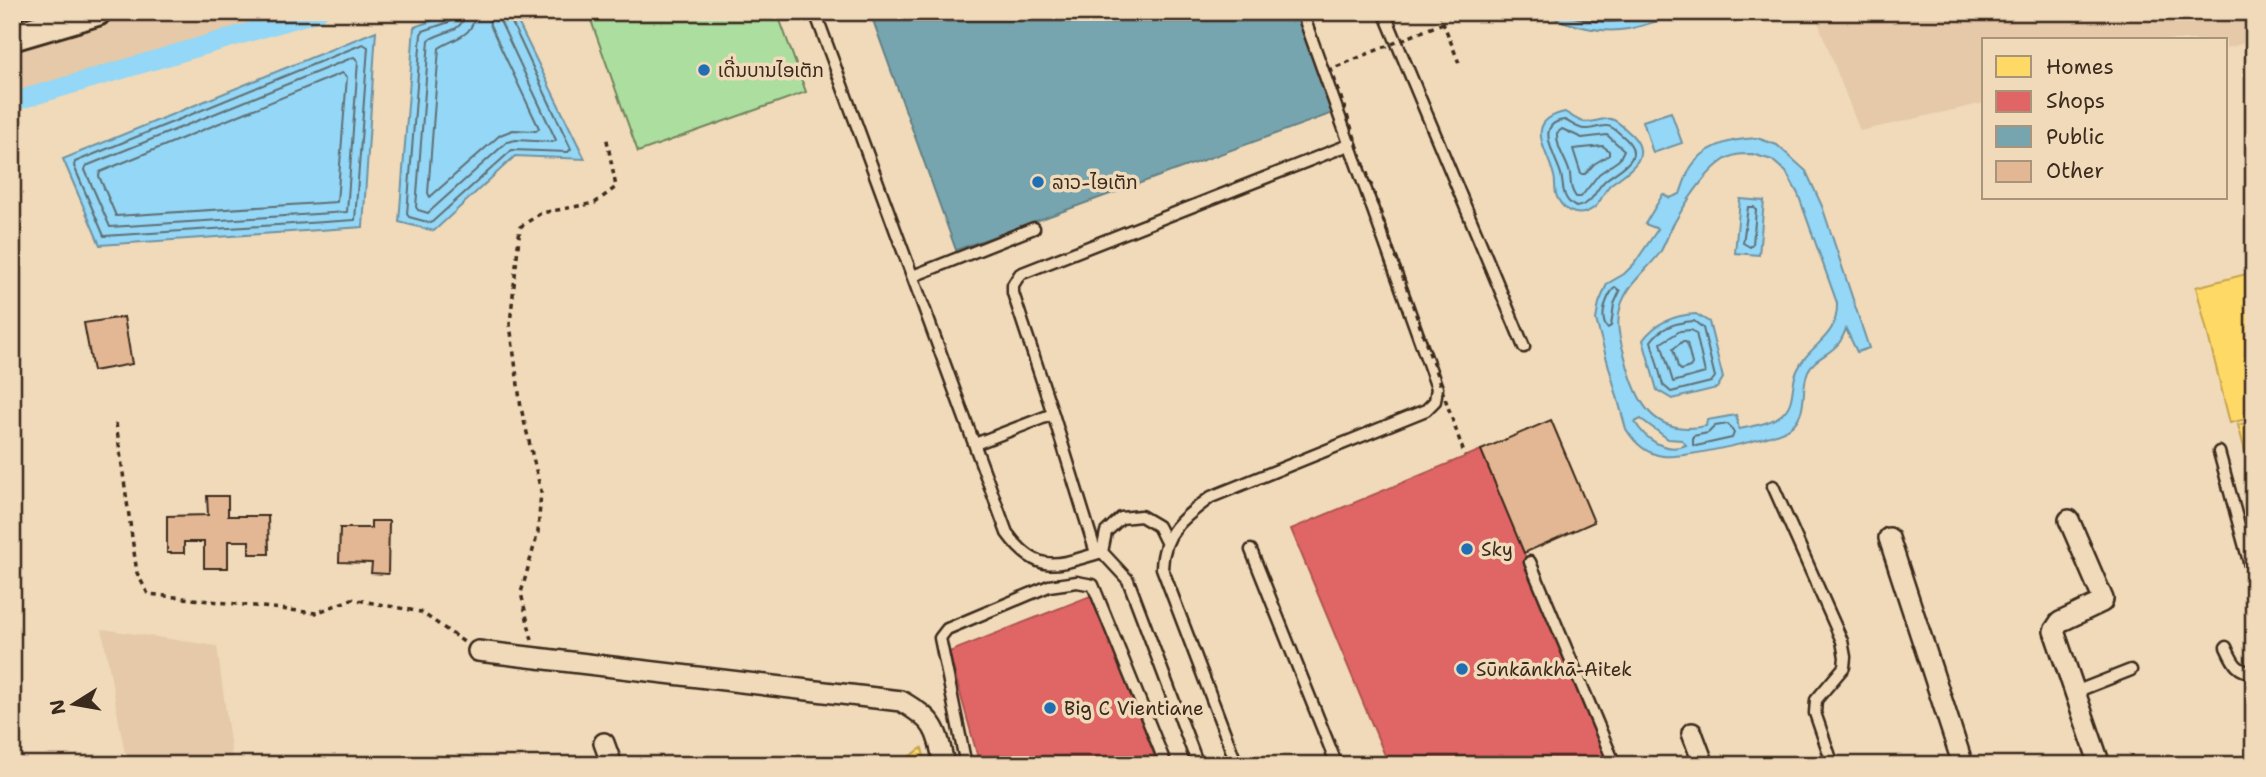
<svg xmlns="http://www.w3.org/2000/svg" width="2266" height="777" font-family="'Shantell Sans','Noto Sans Lao',sans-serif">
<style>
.built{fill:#e5c9a8}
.green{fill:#abde9f;stroke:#73845e;stroke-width:2}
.water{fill:#94d7f6;stroke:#7092a0;stroke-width:2;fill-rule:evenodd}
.homes{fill:#ffd966;stroke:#c4a450;stroke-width:2}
.shops{fill:#e06666;stroke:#ae5450;stroke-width:2}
.public{fill:#76a5af;stroke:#648084;stroke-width:2}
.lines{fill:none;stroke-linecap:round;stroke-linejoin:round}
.shore{stroke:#5f6f74;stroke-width:2}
.canal{stroke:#94d7f6;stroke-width:19}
.building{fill:#e3b793;stroke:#3b2a1e;stroke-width:2}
.lane-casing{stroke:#3b2a1e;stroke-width:15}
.street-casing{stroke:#3b2a1e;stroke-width:24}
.secondary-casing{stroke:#3b2a1e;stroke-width:32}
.path{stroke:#3b2a1e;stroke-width:3.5;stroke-dasharray:5 5;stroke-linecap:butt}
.lane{stroke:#f0dab9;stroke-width:10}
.street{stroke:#f0dab9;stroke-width:19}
.secondary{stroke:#f0dab9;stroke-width:26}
.path-bridge{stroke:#3b2a1e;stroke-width:3.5;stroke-dasharray:5 5;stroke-linecap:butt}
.poi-dot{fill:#1f6fb2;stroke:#f0dab9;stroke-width:2.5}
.labels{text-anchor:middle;stroke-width:7;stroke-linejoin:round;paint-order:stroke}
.poi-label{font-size:19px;fill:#3b2a1e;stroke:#f0dab9;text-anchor:start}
</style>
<rect width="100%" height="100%" fill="#f0dab9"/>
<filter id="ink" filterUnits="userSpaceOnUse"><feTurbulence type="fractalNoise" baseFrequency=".0143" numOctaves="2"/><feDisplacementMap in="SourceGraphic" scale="14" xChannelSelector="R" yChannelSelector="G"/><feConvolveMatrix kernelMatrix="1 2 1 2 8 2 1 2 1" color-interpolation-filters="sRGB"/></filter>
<g filter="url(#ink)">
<!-- built -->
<path class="built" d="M 12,12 L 318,12 L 12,102 Z
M 1814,12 L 2254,12 L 2254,41 L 2226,48 L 2226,40 L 1984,40 L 1984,103 L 1860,131 Z
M 102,629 L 217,646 L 233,765 L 127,765 Z"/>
<!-- green -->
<path class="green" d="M 588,12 L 777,12 L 806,92 L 638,152 Z"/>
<!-- water -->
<path class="water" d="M 458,12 L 513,12 L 585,159 L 515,156 L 434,231 L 399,222 L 414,27 Z
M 1542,12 L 1675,12 L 1676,15 C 1660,20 1644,26 1628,29 C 1600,34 1566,25 1542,12 Z
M 376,31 L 363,227 L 100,245 L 63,159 Z
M 1565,112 C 1570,115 1578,121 1584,122 C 1593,124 1602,117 1611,119 C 1619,121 1626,130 1632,135 C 1654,158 1627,172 1611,184 C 1604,190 1602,200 1596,206 C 1582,219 1565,214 1557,197 C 1554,190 1556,183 1554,176 C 1548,151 1522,121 1565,112 Z
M 1671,112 L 1682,143 L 1653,153 L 1643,121 Z
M 1757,138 L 1777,145 L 1806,171 L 1822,206 L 1869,348 L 1857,352 L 1846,329 C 1844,333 1842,339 1839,343 C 1830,355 1815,357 1808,371 C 1800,391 1809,410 1792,426 C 1779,438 1681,459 1663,456 C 1646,454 1634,442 1626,429 L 1596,320 L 1599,303 L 1607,284 L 1624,274 L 1634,264 L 1658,229 L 1645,224 L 1663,194 L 1670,198 L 1680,194 C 1683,186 1686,175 1691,167 C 1705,145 1733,139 1757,138 ZM 1752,154 L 1772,160 L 1786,172 L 1798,194 L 1837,303 C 1838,340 1810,342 1797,371 C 1790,387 1796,403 1781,415 C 1769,424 1753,426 1739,429 L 1736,415 L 1707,420 L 1706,426 C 1653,437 1636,402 1625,357 C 1620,340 1615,323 1621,305 C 1628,284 1646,271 1659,254 C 1665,245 1668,234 1673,225 C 1685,204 1711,160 1736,155 C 1741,154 1747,154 1752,154 ZM 1641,419 L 1668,439 L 1682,440 L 1686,445 C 1666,454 1645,439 1635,422 Z
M 1740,199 L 1764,201 L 1759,255 L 1735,253 Z
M 1696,314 L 1709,322 L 1723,378 L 1717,388 L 1672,399 L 1657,390 L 1643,340 C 1656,322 1674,315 1696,314 Z"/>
<!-- homes -->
<path class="homes" d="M 2254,272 L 2254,417 L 2230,423 L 2196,287 Z
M 2254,421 L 2254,484 L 2238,425 Z
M 922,748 L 926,765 L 897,765 Z"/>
<!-- shops -->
<path class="shops" d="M 1481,450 L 1612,765 L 1389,765 L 1291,529 Z
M 1093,595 L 1158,765 L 980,765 L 949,652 Z"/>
<!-- public -->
<path class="public" d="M 870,12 L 1296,12 L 1333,113 L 956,250 Z"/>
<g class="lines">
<!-- shore -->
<path class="shore" d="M 456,12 L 452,21 L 423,31 L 421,34 L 407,214 L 409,217 L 431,223 L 512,150 L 568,152 L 571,149 L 507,12
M 465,12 C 463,34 443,30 429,40 L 416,207 L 418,210 L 428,213 L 507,142 L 516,140 L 553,142 L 556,140 L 500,21 L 498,12
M 475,12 C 474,37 456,37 439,48 L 428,193 L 430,197 L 500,135 L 513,130 L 536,131 L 539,128 L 490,25 L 488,12
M 1557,12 C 1598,26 1621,24 1662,12
M 363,44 L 368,47 L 355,220 L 104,236 L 74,166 L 75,162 Z
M 354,57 L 358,61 L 347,212 L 110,227 L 85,170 L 86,166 Z
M 342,73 L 347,77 L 337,202 L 116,216 L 99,176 L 100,172 Z
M 1565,120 C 1571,123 1578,129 1585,129 C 1592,130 1600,125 1607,126 C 1613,126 1620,134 1625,138 C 1646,158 1621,168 1607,179 C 1594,189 1595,204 1576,207 C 1561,199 1564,187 1561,174 C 1556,157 1533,123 1565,120 Z
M 1562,129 L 1582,138 L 1607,135 L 1624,150 L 1619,160 L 1599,174 L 1581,197 L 1576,197 C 1570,189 1571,183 1570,174 C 1567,160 1556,149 1557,133 Z
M 1603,146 L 1609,151 L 1609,155 L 1594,164 L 1585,174 L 1581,174 L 1573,149 Z
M 1748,207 L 1754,207 L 1756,210 L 1753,244 L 1750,247 L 1743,243 Z
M 1615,287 L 1620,291 L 1614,304 L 1611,326 L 1607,328 C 1599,317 1606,297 1615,287 Z
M 1694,321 L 1703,328 L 1715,377 L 1711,382 L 1671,392 L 1663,385 L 1651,341 C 1661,327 1678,322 1694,321 Z
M 1691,330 L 1696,333 L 1705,373 L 1673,382 L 1661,343 L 1680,331 Z
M 1683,341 L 1687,343 L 1692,364 L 1690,367 L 1681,370 L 1678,367 L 1673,349 Z
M 1728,424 L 1734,433 L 1732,438 L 1696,446 L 1693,445 L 1693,436 L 1708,433 L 1715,426 Z"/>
<!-- canal -->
<path class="canal" d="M 12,102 L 318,12"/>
</g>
<!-- building -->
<path class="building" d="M 124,317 L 132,364 L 93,371 L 84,323 Z
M 1551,420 L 1594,522 L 1524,553 L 1481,450 Z
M 207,496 L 228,496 L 228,516 L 268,516 L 269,554 L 249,554 L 249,541 L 228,541 L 228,568 L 204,568 L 204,542 L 184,542 L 184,553 L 167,553 L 167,516 L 208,515 Z
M 371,521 L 389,521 L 388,574 L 371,573 L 372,563 L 339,562 L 340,528 L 371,528 Z"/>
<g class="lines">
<!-- lane casing -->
<g class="lane-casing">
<path id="lane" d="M 815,12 L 1007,533 C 1038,576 1057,565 1102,552
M 1384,12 L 1524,347
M 913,276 L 1034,228
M 1053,414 L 1096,553
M 975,444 L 1053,414 L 1013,293 L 1013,285 L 1020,274 L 1351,144
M 2219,452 L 2254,580
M 1773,486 L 1842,641 L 1845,657 L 1844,667 L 1816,700 L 1815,713 L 1833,765
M 1251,550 L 1337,765
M 1102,552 L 1128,580 L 1198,765
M 1102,552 L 1106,532 L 1121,518 L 1141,516 L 1158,526 L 1166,542
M 1530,562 L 1615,765
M 2226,647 C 2233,662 2236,671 2254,673
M 2075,692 L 2131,670
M 966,765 L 940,638 L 947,629 L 1049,586 L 1077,582 L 1093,585 L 1166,765
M 1237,765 L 1162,568 C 1163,532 1184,517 1211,497 L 1426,410 L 1435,401 L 1437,388 L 1302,12"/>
</g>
<!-- street casing -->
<g class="street-casing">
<path id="street" d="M 2069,520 L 2103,599 L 2102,602 L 2060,622 L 2054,631 L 2100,765
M 1889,538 L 1963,765
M 478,651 L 901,701 C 935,721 937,728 944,765
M 1692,733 L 1704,765
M 604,743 L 612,765"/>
</g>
<!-- secondary casing -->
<g class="secondary-casing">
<path id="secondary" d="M 12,37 L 97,12"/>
</g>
<!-- path -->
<path class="path" d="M 1439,12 L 1459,63
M 116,423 L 137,573 L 148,594 L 316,613 L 352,599 L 421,612 L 464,642
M 532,640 L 521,593 L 538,532 L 541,491 L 521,408 L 510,324 L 520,227 L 541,213 L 595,203 L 616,187 L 606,135"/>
<!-- lane -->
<use href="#lane" class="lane"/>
<!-- street -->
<use href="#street" class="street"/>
<!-- secondary -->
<use href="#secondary" class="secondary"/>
<!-- path-bridge -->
<path class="path-bridge" d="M 1443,23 L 1331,69 L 1465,456"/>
</g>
</g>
<!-- markers -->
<g class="poi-dot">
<circle cx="704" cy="70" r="7"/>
<circle cx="1038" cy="182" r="7"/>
<circle cx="1467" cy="549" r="7"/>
<circle cx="1462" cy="669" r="7"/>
<circle cx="1050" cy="708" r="7"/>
</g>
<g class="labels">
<!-- poi labels -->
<g class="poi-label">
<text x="718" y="77">ເດີ່ນບານໄອເຕັກ</text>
<text x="1052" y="189">ລາວ-ໄອເຕັກ</text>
<text x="1481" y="556">Sky</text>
<text x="1476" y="676">Sūnkānkhā-Aitek</text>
<text x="1064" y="715">Big C Vientiane</text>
</g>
</g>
<!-- margin -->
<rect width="2266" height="777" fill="none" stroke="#f0dab9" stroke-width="42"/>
<rect x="21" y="21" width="2224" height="735" fill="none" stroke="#3b2a1e" stroke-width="2.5" filter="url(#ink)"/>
<!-- legend -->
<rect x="1982" y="38" width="245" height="161" fill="#f0dab9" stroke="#a8947b" stroke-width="2"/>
<rect x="1996" y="56" width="35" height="21" fill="#ffd966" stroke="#a8947b" stroke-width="2"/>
<text x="2046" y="74" font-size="21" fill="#3b2a1e">Homes</text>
<rect x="1996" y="91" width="35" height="21" fill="#e06666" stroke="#a8947b" stroke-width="2"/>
<text x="2046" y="108" font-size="21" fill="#3b2a1e">Shops</text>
<rect x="1996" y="126" width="35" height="21" fill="#76a5af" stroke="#a8947b" stroke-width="2"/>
<text x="2046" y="144" font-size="21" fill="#3b2a1e">Public</text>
<rect x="1996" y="161" width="35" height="21" fill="#e3b793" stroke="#a8947b" stroke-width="2"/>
<text x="2046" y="178" font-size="21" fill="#3b2a1e">Other</text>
<!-- north arrow -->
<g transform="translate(74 704) rotate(259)" stroke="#f0dab9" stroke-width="5" paint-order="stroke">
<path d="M0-5L12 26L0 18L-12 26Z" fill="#3b2a1e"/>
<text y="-10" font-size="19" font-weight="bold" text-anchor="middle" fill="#3b2a1e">N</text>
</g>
</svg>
